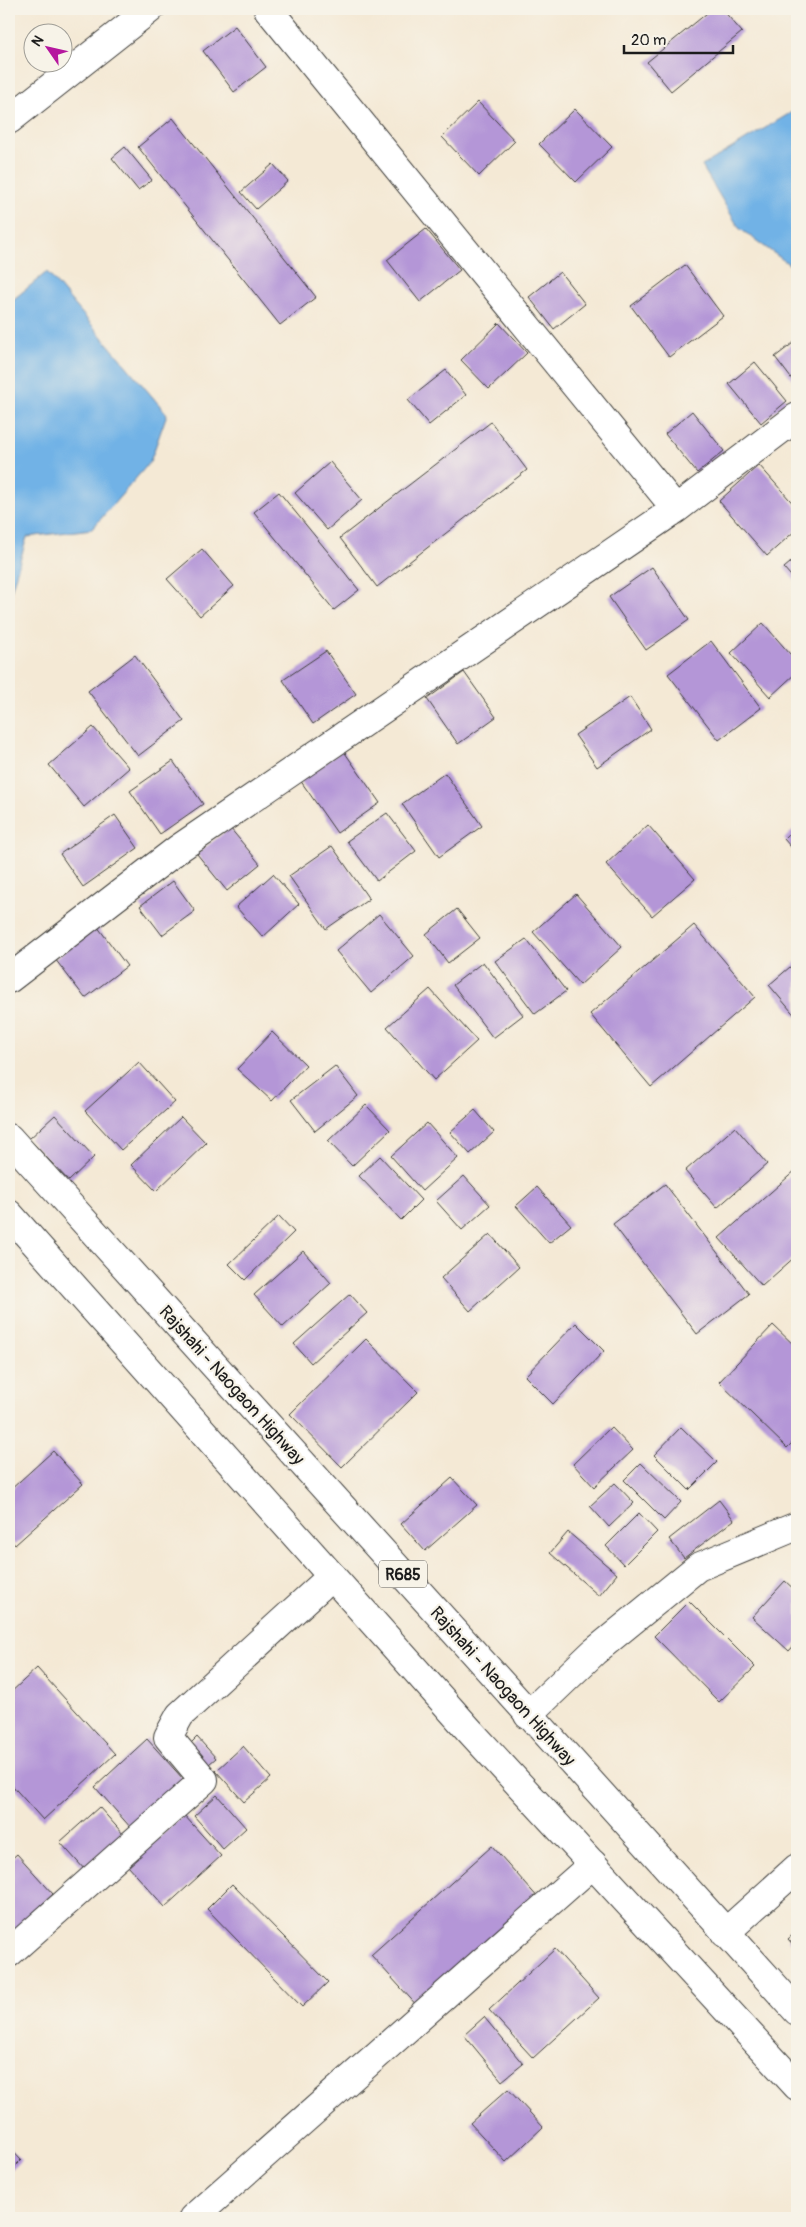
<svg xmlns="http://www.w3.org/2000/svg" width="806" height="2227" font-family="Pangolin,sans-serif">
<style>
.water{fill:#71b2e6;stroke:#466781}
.building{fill:#b496d7}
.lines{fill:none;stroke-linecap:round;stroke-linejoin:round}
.street-casing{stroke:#3c3b38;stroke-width:30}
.primary-casing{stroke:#3c3b38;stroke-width:30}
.street{stroke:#fff;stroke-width:28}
.primary{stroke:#fff;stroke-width:28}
.labels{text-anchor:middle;stroke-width:4.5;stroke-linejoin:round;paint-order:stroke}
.shield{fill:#f7f3e8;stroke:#5e5c59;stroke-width:1}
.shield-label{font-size:16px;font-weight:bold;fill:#1c1c1c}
.street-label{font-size:18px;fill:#1c1c1c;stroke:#f7f3e8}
</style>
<rect width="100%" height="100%" fill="#f7f3e8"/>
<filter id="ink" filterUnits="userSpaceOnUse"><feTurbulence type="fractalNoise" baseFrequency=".02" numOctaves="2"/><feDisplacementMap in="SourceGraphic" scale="10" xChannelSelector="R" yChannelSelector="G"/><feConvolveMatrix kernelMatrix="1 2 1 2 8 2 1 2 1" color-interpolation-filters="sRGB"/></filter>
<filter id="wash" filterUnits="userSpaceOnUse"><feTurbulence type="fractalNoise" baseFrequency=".0096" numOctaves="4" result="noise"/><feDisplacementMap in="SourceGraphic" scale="20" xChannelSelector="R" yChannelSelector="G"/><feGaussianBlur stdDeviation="1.12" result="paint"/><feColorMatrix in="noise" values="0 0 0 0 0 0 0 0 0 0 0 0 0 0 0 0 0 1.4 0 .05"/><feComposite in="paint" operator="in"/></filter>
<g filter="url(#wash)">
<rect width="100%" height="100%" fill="#f4e9d5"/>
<!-- water -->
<path class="water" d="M 797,109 L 797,270 L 739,228 L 702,166 Z
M 47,272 L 167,414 L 150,462 L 92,529 L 27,537 L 9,598 L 9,303 Z"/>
<g id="blocks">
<!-- building -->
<path class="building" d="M 712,9 L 722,9 L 742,32 L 671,91 L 647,62 Z
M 235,26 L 266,67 L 234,92 L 203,51 Z
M 478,102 L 515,141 L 479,176 L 442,137 Z
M 575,109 L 612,147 L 576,182 L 539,144 Z
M 173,118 L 316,297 L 280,325 L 138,147 Z
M 125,147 L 152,180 L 138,190 L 112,158 Z
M 273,164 L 288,181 L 256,209 L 241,192 Z
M 426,229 L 460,270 L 420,302 L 387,260 Z
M 685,265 L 723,316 L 669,357 L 631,306 Z
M 560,272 L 585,304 L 554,329 L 529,297 Z
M 499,323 L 527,353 L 489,389 L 461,360 Z
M 797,340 L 797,386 L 775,357 Z
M 755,362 L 787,401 L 761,423 L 729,384 Z
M 446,370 L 466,395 L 429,425 L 408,400 Z
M 692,411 L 724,451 L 697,473 L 665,434 Z
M 491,422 L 527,470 L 377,587 L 340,538 Z
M 330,462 L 362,500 L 327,530 L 295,493 Z
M 759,465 L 797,508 L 797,529 L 767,556 L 719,501 Z
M 279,492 L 359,590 L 334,610 L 254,512 Z
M 202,549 L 234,586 L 200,616 L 167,579 Z
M 797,557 L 797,583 L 784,568 Z
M 652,567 L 689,620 L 646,650 L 609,597 Z
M 763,623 L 797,662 L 797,672 L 770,697 L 731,653 Z
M 711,641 L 761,708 L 719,740 L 668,674 Z
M 326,651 L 356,694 L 313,724 L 283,680 Z
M 135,655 L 184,721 L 138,756 L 88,691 Z
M 464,672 L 496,717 L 458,744 L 427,699 Z
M 630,697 L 651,729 L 597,767 L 575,735 Z
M 93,727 L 129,768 L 84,807 L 49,765 Z
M 343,750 L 380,803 L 337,833 L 300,780 Z
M 173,761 L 203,804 L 160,834 L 130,791 Z
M 445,773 L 482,826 L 439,857 L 402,804 Z
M 387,813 L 416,851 L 377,881 L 347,841 Z
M 115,815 L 138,848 L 83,887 L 60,854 Z
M 648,825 L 695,879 L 652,916 L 606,864 Z
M 797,826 L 797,854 L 784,839 Z
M 230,828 L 260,864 L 227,891 L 197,854 Z
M 332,846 L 369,899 L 326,929 L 289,876 Z
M 273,874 L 299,904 L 263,937 L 236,907 Z
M 173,881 L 195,911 L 162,935 L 140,906 Z
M 576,894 L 622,947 L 580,985 L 533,932 Z
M 457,909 L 480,938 L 448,963 L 426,934 Z
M 379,914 L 414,956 L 371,993 L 336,951 Z
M 694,925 L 755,997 L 651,1087 L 590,1014 Z
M 97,926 L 127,966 L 85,998 L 55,959 Z
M 526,939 L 566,991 L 535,1014 L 495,961 Z
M 797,961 L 797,1018 L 769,985 Z
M 483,962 L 523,1015 L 493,1038 L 453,985 Z
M 430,989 L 477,1041 L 434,1080 L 387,1027 Z
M 272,1032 L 306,1065 L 272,1101 L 237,1069 Z
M 139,1062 L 175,1102 L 121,1150 L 85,1111 Z
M 335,1066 L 358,1096 L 315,1131 L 291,1100 Z
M 366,1105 L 390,1130 L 352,1166 L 328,1141 Z
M 475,1110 L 494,1132 L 470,1154 L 450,1132 Z
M 55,1115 L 94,1157 L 69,1181 L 29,1139 Z
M 181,1117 L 206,1143 L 156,1191 L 131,1165 Z
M 427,1123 L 458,1158 L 422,1191 L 391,1156 Z
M 735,1127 L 767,1164 L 717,1208 L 685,1171 Z
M 380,1156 L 421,1200 L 401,1220 L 359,1176 Z
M 797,1169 L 797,1255 L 762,1286 L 719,1238 Z
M 464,1176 L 490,1205 L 462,1230 L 436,1201 Z
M 665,1184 L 749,1294 L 697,1334 L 613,1224 Z
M 537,1187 L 571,1225 L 549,1243 L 516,1206 Z
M 279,1216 L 294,1232 L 245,1280 L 229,1264 Z
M 490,1234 L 519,1267 L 470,1311 L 441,1278 Z
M 303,1251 L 331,1283 L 283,1327 L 254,1295 Z
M 350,1294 L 367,1313 L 311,1363 L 294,1344 Z
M 576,1323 L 604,1351 L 553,1404 L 525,1376 Z
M 773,1325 L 797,1348 L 797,1438 L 787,1448 L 719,1382 Z
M 366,1339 L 418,1392 L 342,1467 L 290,1414 Z
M 611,1427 L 633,1450 L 594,1487 L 573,1464 Z
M 681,1427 L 717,1462 L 689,1490 L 654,1455 Z
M 53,1451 L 83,1484 L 15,1545 L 9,1538 L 9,1491 Z
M 641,1463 L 681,1502 L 664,1520 L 624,1480 Z
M 452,1478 L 477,1505 L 425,1551 L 401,1524 Z
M 615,1483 L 634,1503 L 609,1527 L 590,1506 Z
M 719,1500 L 734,1520 L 684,1558 L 669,1539 Z
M 639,1513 L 657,1532 L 624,1565 L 606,1546 Z
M 568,1532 L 617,1574 L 599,1596 L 550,1553 Z
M 785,1581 L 797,1592 L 797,1642 L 789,1651 L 752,1617 Z
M 689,1601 L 755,1667 L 719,1702 L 654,1636 Z
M 37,1668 L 115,1754 L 43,1820 L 9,1782 L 9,1694 Z
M 197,1737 L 216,1758 L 202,1770 L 184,1750 Z
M 147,1739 L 184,1780 L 131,1828 L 95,1787 Z
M 243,1746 L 271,1778 L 244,1802 L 216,1771 Z
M 217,1795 L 246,1828 L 223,1849 L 194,1816 Z
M 99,1807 L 124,1835 L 85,1870 L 60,1842 Z
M 184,1815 L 221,1856 L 165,1907 L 128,1866 Z
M 492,1846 L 540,1900 L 420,2009 L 371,1955 Z
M 17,1854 L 53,1894 L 9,1935 L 9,1861 Z
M 232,1884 L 328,1982 L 302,2007 L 207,1909 Z
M 797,1931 L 797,1949 L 788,1939 Z
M 555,1949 L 599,1998 L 533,2058 L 489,2010 Z
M 484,2017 L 523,2064 L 502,2081 L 464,2035 Z
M 508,2089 L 543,2127 L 506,2162 L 470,2123 Z
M 9,2147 L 21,2160 L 9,2172 Z"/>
</g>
</g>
<g filter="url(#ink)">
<use href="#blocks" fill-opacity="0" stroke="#3c3b38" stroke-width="1"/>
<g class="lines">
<!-- street casing -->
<g class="street-casing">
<path id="street" d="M 268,9 L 676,509
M 9,120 L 150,9
M 9,979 L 178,849 L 676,509 L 797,417
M 528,1715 L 594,1652 L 698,1567 L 797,1526
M 725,1933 L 797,1868
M 9,1953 L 204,1780 L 168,1737 L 180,1715 L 332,1576
M 193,2218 L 593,1864"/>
</g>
<!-- primary casing -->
<g class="primary-casing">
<path id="primary" d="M 9,1138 L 797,2011
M 9,1214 L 469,1730 L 797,2086"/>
</g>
<!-- street -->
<use href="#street" class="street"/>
<!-- primary -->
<use href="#primary" class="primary"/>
</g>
</g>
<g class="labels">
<!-- shield labels -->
<rect class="shield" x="379" y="1560.5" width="48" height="27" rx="4"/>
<g class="shield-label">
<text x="403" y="1580">R685</text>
</g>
<!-- street labels -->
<g class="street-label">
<text transform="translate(232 1385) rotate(48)" y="6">Rajshahi - Naogaon Highway</text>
<text transform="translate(503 1686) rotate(48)" y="6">Rajshahi - Naogaon Highway</text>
</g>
</g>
<!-- margin -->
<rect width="806" height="2227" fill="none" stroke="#f7f3e8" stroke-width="30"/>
<!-- north arrow -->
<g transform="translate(48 48) rotate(304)"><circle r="24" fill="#f7f3e8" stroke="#9f9d96"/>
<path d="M0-4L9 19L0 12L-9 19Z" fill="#b5179e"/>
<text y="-8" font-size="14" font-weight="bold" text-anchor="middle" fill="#1c1c1c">N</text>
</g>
<!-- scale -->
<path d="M624 45v8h109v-8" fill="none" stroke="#1c1c1c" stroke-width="2.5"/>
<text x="631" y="45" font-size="15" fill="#1c1c1c" stroke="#f7f3e8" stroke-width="4" paint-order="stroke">20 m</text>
</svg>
